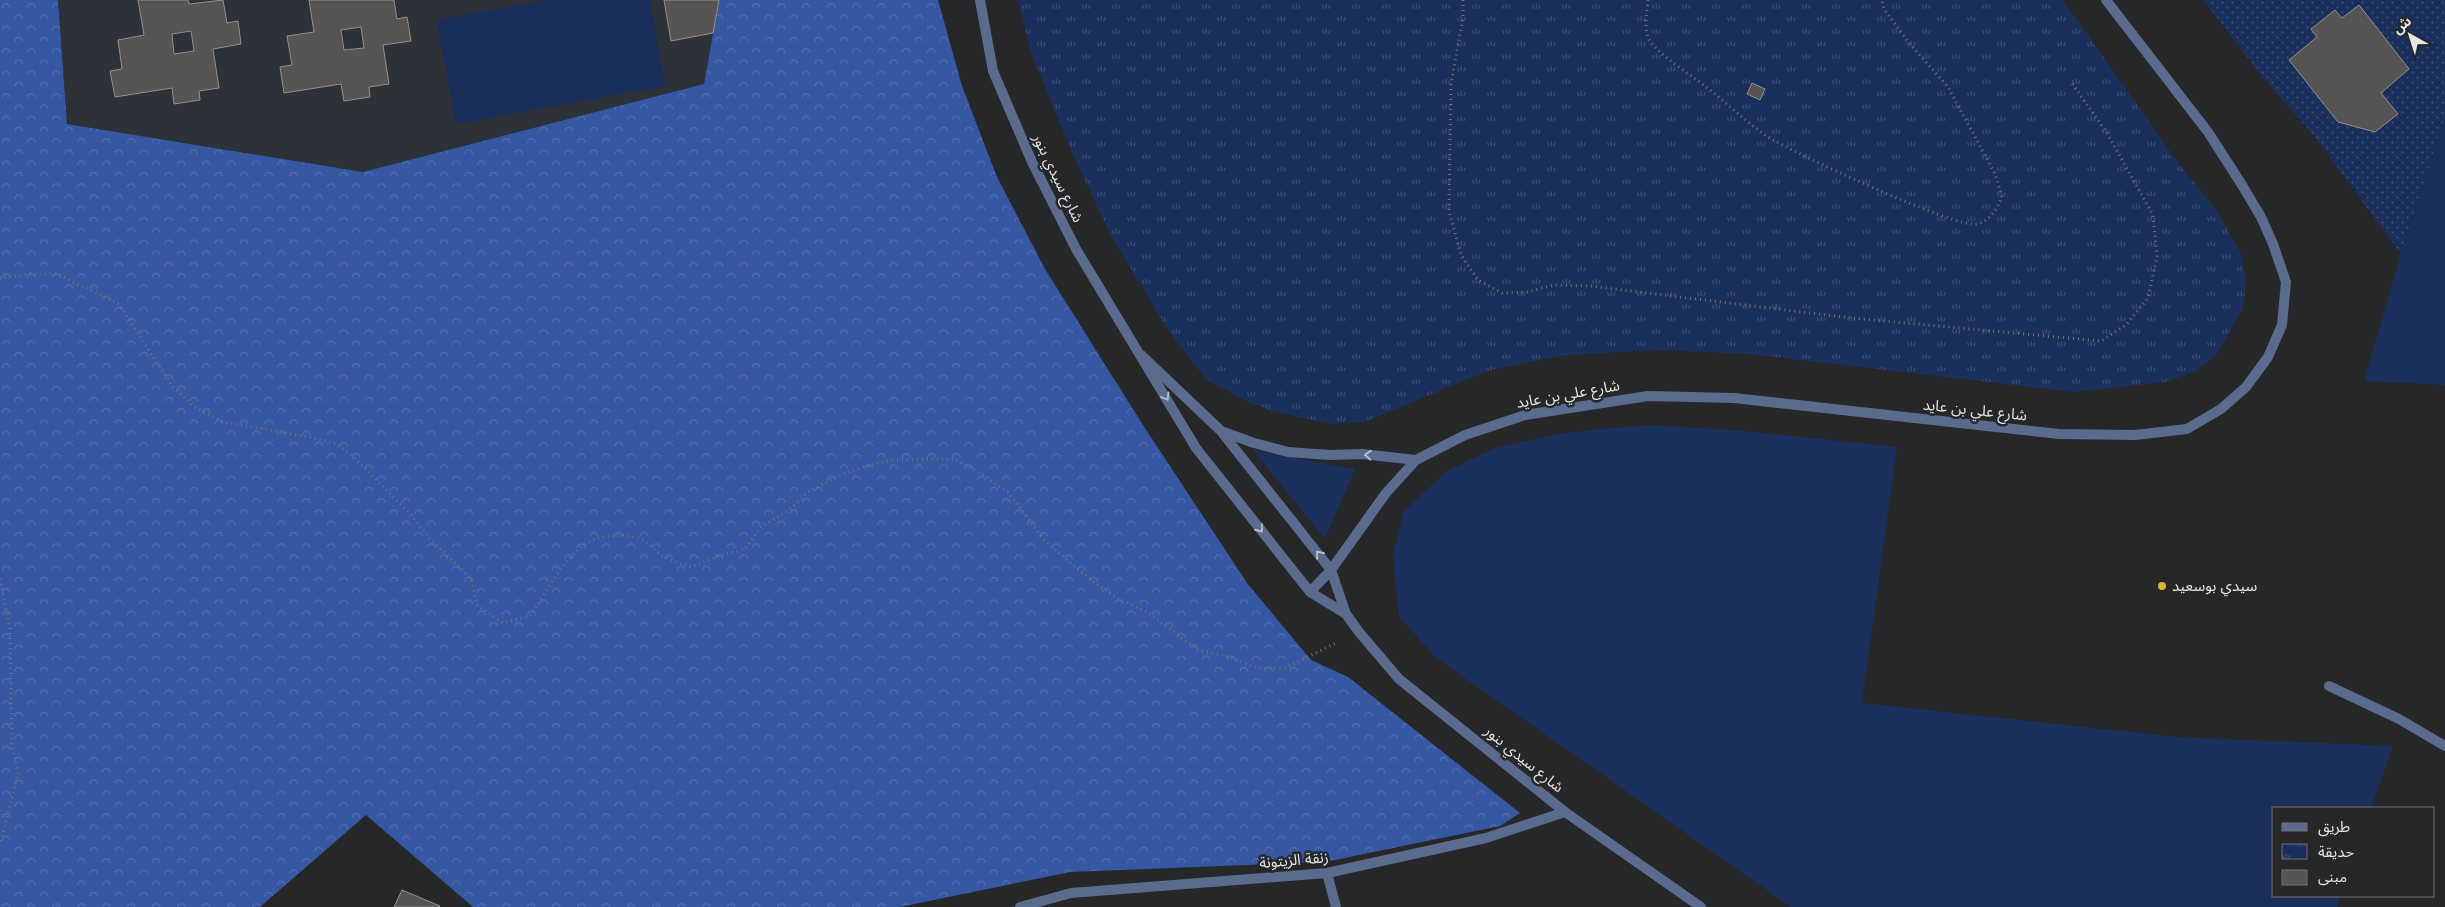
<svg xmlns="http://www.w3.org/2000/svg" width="2445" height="907" font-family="'Libre Baskerville','Noto Sans Arabic',serif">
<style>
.built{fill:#2d3138}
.grass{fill:#1b2f5d}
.forest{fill:url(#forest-crowns)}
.park{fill:url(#park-tufts)}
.garden{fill:url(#garden-dots)}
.building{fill:#565553;stroke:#92918e;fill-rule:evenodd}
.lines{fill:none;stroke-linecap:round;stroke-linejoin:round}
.path{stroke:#727375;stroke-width:3;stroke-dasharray:1 4;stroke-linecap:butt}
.minor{stroke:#5b6b8d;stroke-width:10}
.tertiary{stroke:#5b6b8d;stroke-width:10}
.oneway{stroke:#b5bbc8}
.poi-dot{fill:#dcb233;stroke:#262729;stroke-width:2}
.labels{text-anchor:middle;stroke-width:5;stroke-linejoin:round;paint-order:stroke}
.street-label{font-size:15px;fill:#e5e6e8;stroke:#262729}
.poi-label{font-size:15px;fill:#e5e6e8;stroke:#262729;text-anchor:start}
</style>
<defs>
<pattern id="forest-crowns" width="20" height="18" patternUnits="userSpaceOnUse" patternTransform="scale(1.25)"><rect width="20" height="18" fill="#3657a2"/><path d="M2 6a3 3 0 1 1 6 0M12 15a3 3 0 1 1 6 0" fill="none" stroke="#536faf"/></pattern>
<pattern id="park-tufts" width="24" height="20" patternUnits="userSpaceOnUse" patternTransform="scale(1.25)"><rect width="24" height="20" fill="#1b2f5d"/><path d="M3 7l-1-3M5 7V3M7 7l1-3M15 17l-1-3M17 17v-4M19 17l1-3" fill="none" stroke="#3c4d74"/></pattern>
<pattern id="garden-dots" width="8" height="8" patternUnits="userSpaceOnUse" patternTransform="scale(1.25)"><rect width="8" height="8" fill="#1b2f5d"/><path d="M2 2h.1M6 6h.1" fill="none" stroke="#3c4d74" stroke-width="1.8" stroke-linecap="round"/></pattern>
</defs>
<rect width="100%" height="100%" fill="#262729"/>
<!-- built -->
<path class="built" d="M 58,0 L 719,0 L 704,84 L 363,172 L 67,124 Z"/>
<!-- grass -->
<path class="grass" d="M 548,0 L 650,0 L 665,86 L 456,124 L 437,20 Z
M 2445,117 L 2445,385 L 2364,381 L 2401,254 Z
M 1646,425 L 1734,430 L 1897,447 L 1862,703 L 2177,737 L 2393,746 L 2371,808 L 2274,808 L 2274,896 L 2341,896 L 2337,907 L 1791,907 L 1435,657 L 1399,616 L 1393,556 L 1404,511 L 1447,471 L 1495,448 L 1562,433 Z
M 1253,450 L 1355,469 L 1325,539 Z"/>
<!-- forest -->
<path class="forest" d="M 0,0 L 58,0 L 67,124 L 363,172 L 704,84 L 719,0 L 938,0 L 962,86 L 997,177 L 1045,269 L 1141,422 L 1247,583 L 1311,660 L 1348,677 L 1520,813 L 1500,826 L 1325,862 L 1070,872 L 900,907 L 473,907 L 366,815 L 260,907 L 0,907 Z"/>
<!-- park -->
<path class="park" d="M 1018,0 L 2063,0 L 2179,164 L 2216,210 L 2241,254 L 2246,284 L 2243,308 L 2217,354 L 2196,371 L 2165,382 L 2074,392 L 1750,354 L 1661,350 L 1564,355 L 1487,371 L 1364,422 L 1333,424 L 1275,412 L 1246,401 L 1206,379 L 1170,333 L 1109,232 L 1069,145 L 1031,52 Z"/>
<!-- garden -->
<path class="garden" d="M 2203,0 L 2445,0 L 2445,117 L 2401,254 L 2315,137 L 2262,76 Z"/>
<!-- building -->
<path class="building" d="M 138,0 L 188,0 L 189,4 L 223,0 L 227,23 L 238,21 L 241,44 L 213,49 L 219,88 L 199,91 L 200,100 L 174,104 L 172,88 L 115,97 L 110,71 L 122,69 L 118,40 L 144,35 ZM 191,31 L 194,51 L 174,54 L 172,34 Z
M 309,0 L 394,0 L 397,19 L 407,17 L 411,41 L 383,45 L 389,84 L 369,87 L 370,97 L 344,101 L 341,84 L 284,93 L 280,67 L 292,65 L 287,36 L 314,32 ZM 361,27 L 364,48 L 344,50 L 341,30 Z
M 664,0 L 719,0 L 713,33 L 671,41 Z
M 2359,5 L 2409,69 L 2381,93 L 2398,114 L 2375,132 L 2338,122 L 2289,60 L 2317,37 L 2311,29 L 2335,10 L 2342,18 Z
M 1752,83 L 1765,89 L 1760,100 L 1747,94 Z
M 402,890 L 440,906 L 439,907 L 394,907 Z"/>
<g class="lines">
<!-- path -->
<path class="path" d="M 1463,0 L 1463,18 L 1451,84 L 1449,211 L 1461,255 L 1478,280 L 1502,293 L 1528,292 L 1554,285 L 1590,286 L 1851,318 L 2101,341 L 2126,325 L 2148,298 L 2157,256 L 2153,215 L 2107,133 L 2071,82
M 1648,0 C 1647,12 1643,30 1650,41 C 1660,56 1691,75 1706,87 C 1727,103 1746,122 1768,137 C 1792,152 1958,230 1978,224 C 1991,220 1997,208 2002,197 L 1995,174 L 1948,87 L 1909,43 L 1884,9 L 1882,0
M 0,278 L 30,274 L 57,274 L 119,304 L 172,386 L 196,408 L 223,422 L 309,437 L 337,444 L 362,465 L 411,515 L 430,539 L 471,579 L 477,605 L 503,623 L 530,616 C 558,576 577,522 638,538 C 648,541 656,553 666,558 C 674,562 683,564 691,567 L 719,556 L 745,549 L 761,527 L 789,510 L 808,492 L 834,478 L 865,466 L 892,460 L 955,459 L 985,476 L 1009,493 L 1044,540 L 1087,577 L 1117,598 L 1147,612 L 1198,650 L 1229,657 L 1257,668 L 1285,668 L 1338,642
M 0,579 L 10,629 L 12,744 L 18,773 L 0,845"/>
<!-- minor -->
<path class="minor" d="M 2329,686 L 2399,719 L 2445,746
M 1327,873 L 1336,907
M 1020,907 L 1071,893 L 1327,873 L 1486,838 L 1565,812"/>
<!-- tertiary -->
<path class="tertiary" d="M 980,0 L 993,71 L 1032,162 L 1076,249 L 1196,448 L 1310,592 L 1346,614
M 1141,355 L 1220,430 L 1331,570 L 1346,614 L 1359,632 L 1399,679 L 1565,812 L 1701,907
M 1221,431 L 1254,443 L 1288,452 L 1330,455 L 1362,454 L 1416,460
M 1310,592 L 1331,570 L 1386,493 L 1416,460 L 1465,435 L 1525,415 L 1648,396 L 1734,398 L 2059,434 L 2135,435 L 2187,429 L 2221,409 L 2246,387 L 2268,357 L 2282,325 L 2286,282 L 2273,244 L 2261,217 L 2242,185 L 2208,132 L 2106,0"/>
</g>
<!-- one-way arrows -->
<defs><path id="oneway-chevron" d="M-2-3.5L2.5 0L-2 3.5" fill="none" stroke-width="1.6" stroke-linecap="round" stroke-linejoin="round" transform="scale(1.25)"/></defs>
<g class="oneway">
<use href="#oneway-chevron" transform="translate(1166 397) rotate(59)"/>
<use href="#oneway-chevron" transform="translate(1368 455) rotate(-175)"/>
<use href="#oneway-chevron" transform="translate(1260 529) rotate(52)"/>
<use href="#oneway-chevron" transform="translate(1319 554) rotate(-129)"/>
</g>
<!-- markers -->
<circle class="poi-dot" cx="2162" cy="586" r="5"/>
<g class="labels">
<!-- street labels -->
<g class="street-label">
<text transform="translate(1058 178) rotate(64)" y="5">شارع سيدي بنور</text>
<text transform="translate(1568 394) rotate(-10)" y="5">شارع علي بن عايد</text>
<text transform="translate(1975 410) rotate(6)" y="5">شارع علي بن عايد</text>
<text transform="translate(1524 759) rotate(39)" y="5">شارع سيدي بنور</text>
<text transform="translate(1294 860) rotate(-5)" y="5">زنقة الزيتونة</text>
</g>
<!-- poi labels -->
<g class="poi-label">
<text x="2172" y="591">سيدي بوسعيد</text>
</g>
</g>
<!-- legend -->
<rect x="2272" y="807" width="162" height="90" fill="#262729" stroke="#727375"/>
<rect x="2282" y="823" width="25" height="8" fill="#5b6b8d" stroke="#727375"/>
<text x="2318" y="832" font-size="15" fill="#e5e6e8">طريق</text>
<rect x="2282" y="844" width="25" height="15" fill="url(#park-tufts)" stroke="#727375"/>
<text x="2318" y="857" font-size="15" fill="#e5e6e8">حديقة</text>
<rect x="2282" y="870" width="25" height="15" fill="#565553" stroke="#727375"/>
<text x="2318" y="882" font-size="15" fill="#e5e6e8">مبنى</text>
<!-- north arrow -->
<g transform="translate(2410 35) rotate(321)" stroke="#262729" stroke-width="4" paint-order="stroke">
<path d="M0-4L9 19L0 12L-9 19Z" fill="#e5e6e8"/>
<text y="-8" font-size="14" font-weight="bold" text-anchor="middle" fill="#e5e6e8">ش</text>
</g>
</svg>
